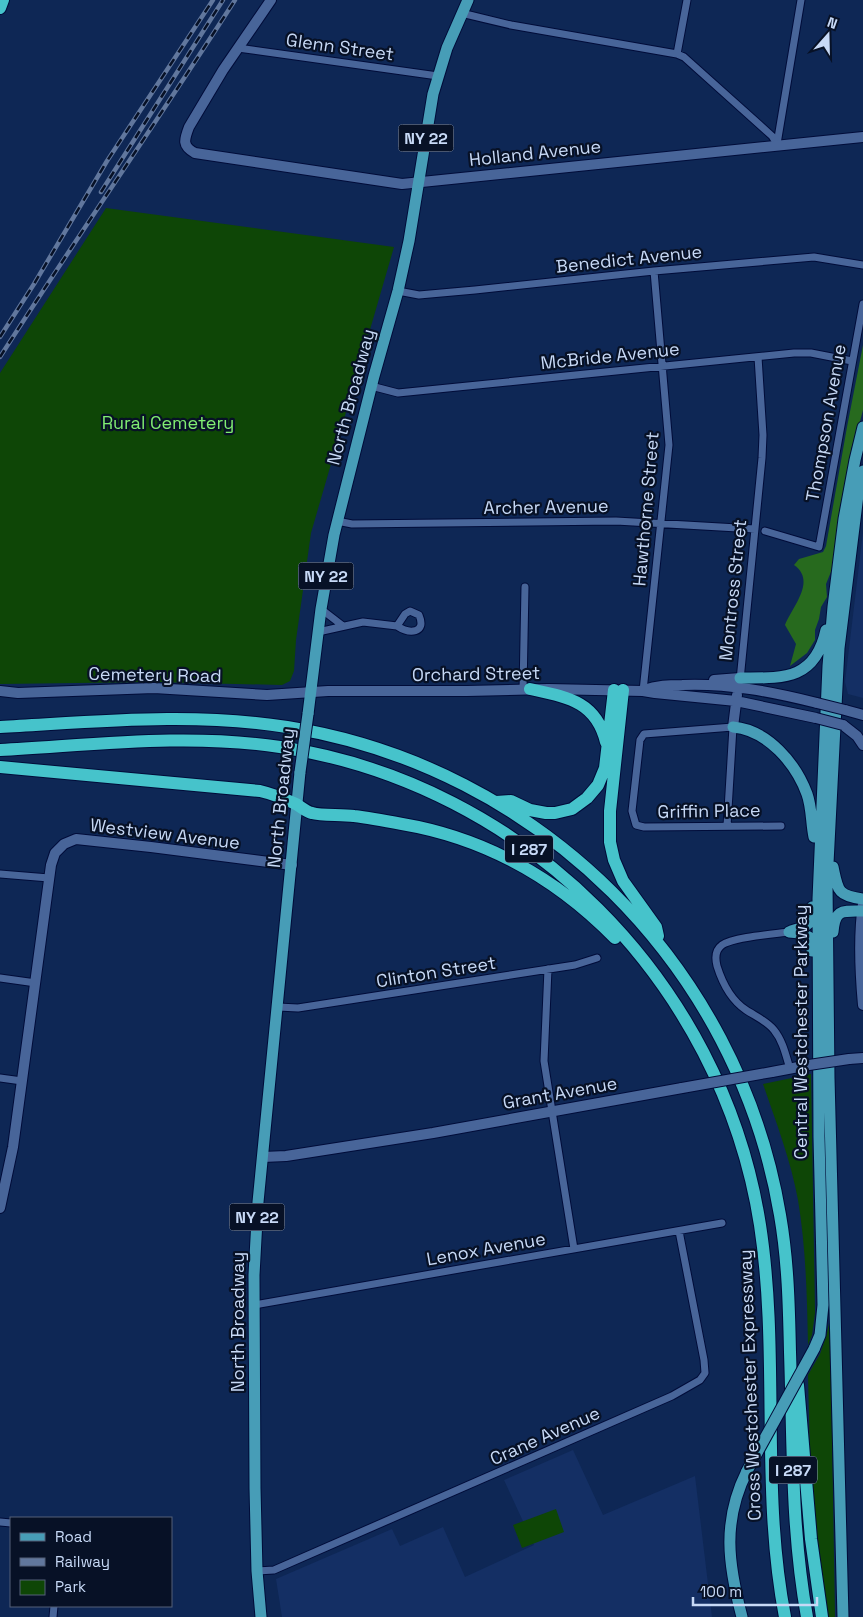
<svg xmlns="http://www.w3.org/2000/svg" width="863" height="1617" font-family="'Space Grotesk',sans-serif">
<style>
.built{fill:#142f64}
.green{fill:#0e4606}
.forest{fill:#276a1e}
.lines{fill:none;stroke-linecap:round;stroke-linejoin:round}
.street-casing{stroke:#000c39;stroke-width:9}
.secondary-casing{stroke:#000c39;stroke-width:12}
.primary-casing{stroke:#000c39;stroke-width:13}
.highway-casing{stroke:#000c39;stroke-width:14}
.street{stroke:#486599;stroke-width:7}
.secondary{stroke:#486599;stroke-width:10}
.primary{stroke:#479db7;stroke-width:11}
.highway{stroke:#46c3cb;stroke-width:12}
.rail-casing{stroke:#61779d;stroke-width:4.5}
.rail{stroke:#071126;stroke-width:2.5;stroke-dasharray:8;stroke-linecap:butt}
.secondary-bridge-casing{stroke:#000c39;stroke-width:12;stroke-linecap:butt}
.primary-bridge-casing{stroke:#000c39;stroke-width:13;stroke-linecap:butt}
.secondary-bridge{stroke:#486599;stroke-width:10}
.primary-bridge{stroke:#479db7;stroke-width:11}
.labels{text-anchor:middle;stroke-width:4.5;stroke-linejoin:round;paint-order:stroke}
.shield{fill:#071126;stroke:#8d9db8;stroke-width:1}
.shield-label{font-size:16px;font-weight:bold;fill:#c7d9f6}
.street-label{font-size:18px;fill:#c7d9f6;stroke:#071126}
.park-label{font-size:18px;fill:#80ed72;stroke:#071126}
</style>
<rect width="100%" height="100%" fill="#0e2755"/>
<!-- built -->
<path class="built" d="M 863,532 L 863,698 L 848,694 L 845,682 Z
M 573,1450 L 603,1515 L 695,1476 L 712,1617 L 282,1617 L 276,1579 L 392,1529 L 400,1546 L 443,1527 L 465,1577 L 534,1545 L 504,1480 Z"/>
<!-- green -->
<path class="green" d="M 106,208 L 394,247 L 311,533 L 296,640 L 294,671 L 290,681 L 282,685 L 152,682 L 0,684 L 0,373 Z
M 811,1074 L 815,1313 L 812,1335 L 808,1345 C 807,1296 806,1248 798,1200 C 791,1161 776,1122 763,1084 Z
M 830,1319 L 835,1617 L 827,1617 L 818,1560 L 810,1459 L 808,1375 L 820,1354 L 826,1337 Z
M 556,1509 L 564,1532 L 522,1548 L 513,1525 Z"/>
<!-- forest -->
<path class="forest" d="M 863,345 L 863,410 L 855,440 L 851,449 L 851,468 L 835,545 L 835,562 L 826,584 L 827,597 L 821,607 L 819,619 L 815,630 L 815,640 L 807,653 L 790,666 L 796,644 L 785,625 C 792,607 817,581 794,565 L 799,559 L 823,552 L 826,546 L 847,427 Z"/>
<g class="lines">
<!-- street casing -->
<g class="street-casing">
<path id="street" d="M 461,13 L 511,25 L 677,54 L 684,57 L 772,136 L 777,144
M 238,48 L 438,76
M 677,54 L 687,0
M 777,144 L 801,0
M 398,291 L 419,295 L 475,290 L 654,271 L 814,257 L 863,265
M 371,386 L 398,393 L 794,353 L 811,353 L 852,361
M 337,521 L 352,524 L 616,521 L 755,529
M 765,531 L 819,547 L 863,304
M 321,609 L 343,626
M 410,611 L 419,615 C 427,634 409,634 397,626 L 405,614 Z
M 318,632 L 363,622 L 397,626
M 740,680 L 762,458 L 763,435 L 758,357
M 523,690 L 525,587
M 643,691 L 669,445 L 654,271
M 727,826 L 733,727 L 644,734 L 640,740 L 632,811 L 636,825 L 644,827 L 781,826
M 0,874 L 49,878
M 789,932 C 774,934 733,937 722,945 C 715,950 715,958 717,966 C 722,982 731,1000 746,1010 C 755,1016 767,1021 774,1030 C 783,1041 786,1056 790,1069
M 548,969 L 544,1061 L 574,1249
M 0,978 L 36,983
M 278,1007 L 298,1008 L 575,965 L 597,958
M 0,1078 L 22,1081
M 254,1305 L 722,1223
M 0,1522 L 11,1523
M 257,1571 L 274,1570 L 672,1396 L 700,1380 L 705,1373 L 704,1360 L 679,1231
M 53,1617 L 54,1606"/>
</g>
<!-- secondary casing -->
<g class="secondary-casing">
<path id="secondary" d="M 271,0 L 223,70 L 189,127 C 184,140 182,146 195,153 L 402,184 L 863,137
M 714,680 L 740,678
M 644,690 C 657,685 669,685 682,685 C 728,683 773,692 817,703
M 0,691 L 18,693 L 154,688 L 267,695 L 328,691 L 467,691 L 548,689 L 643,691 L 655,693 L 736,701 L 816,718
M 845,710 L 863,715
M 843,725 L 857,736 L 863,745
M 733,727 L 737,695
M 863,904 C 858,938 860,972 863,1005
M 849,1059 L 863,1058
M 772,1072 L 809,1065
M 263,1157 L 286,1156 L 433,1133 L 682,1088
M 0,1208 L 13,1147 L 51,865 L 55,853 L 64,844 L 76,839 L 151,847 L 292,865"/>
</g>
<!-- primary casing -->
<g class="primary-casing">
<path id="primary" d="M 740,678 C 782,678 815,681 826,630
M 308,714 L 321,609 L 334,535 L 374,376 L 398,291 L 409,241 L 433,94 L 447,48 L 468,0
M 733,727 C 768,730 796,764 807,794 C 812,808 811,823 814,837
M 833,867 C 838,890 837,896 863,899
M 791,931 L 804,927 L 810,922 L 812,907
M 789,932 L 800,933 L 809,937 L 812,944 L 812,951
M 833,932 C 835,909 842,911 862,911
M 814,1349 L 820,1335 L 823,1305 L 819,1137 L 818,899 L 828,666 L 833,607 L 844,519 L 855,460 L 863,427
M 261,1617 L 257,1571 L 255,1488 L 254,1275 L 258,1202 L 300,772
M 742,1617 C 728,1564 722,1521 747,1471
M 843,1617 L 829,1078 L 827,883 L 839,648 L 858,495 L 863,471"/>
</g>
<!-- highway casing -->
<g class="highway-casing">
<path id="highway" d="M 0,8 L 3,0
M 530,689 C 567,697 596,701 606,742
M 623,690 L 610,811 L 610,842 L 614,860 L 623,881 L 656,927 L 658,936
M 0,727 C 95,722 193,712 287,727 C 539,767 738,965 780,1215 C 788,1261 789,1306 790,1352 C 793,1441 791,1529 807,1617
M 0,750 C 93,745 188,733 280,747 C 525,784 722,981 760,1225 C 780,1355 760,1488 785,1617
M 0,767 L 260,791 C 273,794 285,799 296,804 C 301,807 307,812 312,813 C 322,816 342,814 354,816 C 370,818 386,821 402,824 C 485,838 557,879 615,938
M 496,802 L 511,801 L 530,810 L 546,813 L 555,813 L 572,809 L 587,798 L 598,785 L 605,768 L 614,690
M 798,1385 L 811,1539 L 822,1617"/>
</g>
<!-- street -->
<use href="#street" class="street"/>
<!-- secondary -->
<use href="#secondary" class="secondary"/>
<!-- primary -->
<use href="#primary" class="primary"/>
<!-- highway -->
<use href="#highway" class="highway"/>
<!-- rail casing -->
<g class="rail-casing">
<path id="rail" d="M 101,192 L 223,0
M 0,337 L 34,284 L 107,161 L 213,0
M 0,357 C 77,237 158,120 235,0"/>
</g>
<!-- rail -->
<use href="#rail" class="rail"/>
<!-- secondary-bridge casing -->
<g class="secondary-bridge-casing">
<path id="secondary-bridge" d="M 817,703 L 845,710
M 816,718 L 843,725
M 809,1065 L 849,1059
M 682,1088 L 772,1072"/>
</g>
<!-- primary-bridge casing -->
<g class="primary-bridge-casing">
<path id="primary-bridge" d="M 300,772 L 308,714
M 747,1471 L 814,1349"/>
</g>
<!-- secondary-bridge -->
<use href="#secondary-bridge" class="secondary-bridge"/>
<!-- primary-bridge -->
<use href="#primary-bridge" class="primary-bridge"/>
</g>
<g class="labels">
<!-- shield labels -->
<g class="shield">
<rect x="398.5" y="124.5" width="55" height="27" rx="4"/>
<rect x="298.5" y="562.5" width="55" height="27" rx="4"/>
<rect x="505" y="835.5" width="48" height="27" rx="4"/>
<rect x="229.5" y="1203.5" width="55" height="27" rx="4"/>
<rect x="769" y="1456.5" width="48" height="27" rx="4"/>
</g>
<g class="shield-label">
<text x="426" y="144">NY 22</text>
<text x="326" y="582">NY 22</text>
<text x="529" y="855">I 287</text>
<text x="257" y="1223">NY 22</text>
<text x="793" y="1476">I 287</text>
</g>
<!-- street labels -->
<g class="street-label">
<text transform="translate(340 47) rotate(8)" y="6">Glenn Street</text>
<text transform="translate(535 153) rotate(-6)" y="6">Holland Avenue</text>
<text transform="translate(629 259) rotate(-6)" y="6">Benedict Avenue</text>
<text transform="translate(610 356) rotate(-6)" y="6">McBride Avenue</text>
<text transform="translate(351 397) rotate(-75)" y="6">North Broadway</text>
<text transform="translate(826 423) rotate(-80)" y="6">Thompson Avenue</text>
<text transform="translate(546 507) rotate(-1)" y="6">Archer Avenue</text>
<text transform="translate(646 509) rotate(-85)" y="6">Hawthorne Street</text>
<text transform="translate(733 590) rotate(-84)" y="6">Montross Street</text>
<text transform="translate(476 674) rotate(-1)" y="6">Orchard Street</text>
<text transform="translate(155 675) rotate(1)" y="6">Cemetery Road</text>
<text transform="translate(281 798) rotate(-84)" y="6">North Broadway</text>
<text transform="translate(709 811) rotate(-1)" y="6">Griffin Place</text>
<text transform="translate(165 834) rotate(7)" y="6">Westview Avenue</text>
<text transform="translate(436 972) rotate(-9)" y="6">Clinton Street</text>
<text transform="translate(801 1032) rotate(-90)" y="6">Central Westchester Parkway</text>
<text transform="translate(560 1093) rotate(-10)" y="6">Grant Avenue</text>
<text transform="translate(486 1249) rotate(-10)" y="6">Lenox Avenue</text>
<text transform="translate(238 1322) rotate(-90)" y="6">North Broadway</text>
<text transform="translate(750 1385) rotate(-92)" y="6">Cross Westchester Expressway</text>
<text transform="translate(545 1436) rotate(-24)" y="6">Crane Avenue</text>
</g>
<!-- park labels -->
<g class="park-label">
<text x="168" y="429">Rural Cemetery</text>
</g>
</g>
<!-- legend -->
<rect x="10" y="1517" width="162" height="90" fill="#071126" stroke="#546179"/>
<rect x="20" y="1533" width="25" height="8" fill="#479db7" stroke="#546179"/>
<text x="55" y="1542" font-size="15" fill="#c7d9f6">Road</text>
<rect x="20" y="1558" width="25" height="8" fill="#61779d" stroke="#546179"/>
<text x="55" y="1567" font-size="15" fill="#c7d9f6">Railway</text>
<rect x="20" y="1580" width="25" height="15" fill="#0e4606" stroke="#546179"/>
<text x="55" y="1592" font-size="15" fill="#c7d9f6">Park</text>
<!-- north arrow -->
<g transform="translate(828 35) rotate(20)" stroke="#071126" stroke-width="4" paint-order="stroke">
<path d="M0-4L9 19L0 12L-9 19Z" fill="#c7d9f6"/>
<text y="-8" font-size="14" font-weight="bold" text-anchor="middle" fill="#c7d9f6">N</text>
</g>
<!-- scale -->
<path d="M693 1597v8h124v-8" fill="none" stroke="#c7d9f6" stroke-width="2.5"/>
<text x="700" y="1597" font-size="15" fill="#c7d9f6" stroke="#071126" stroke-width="4" paint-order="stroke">100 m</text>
</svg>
